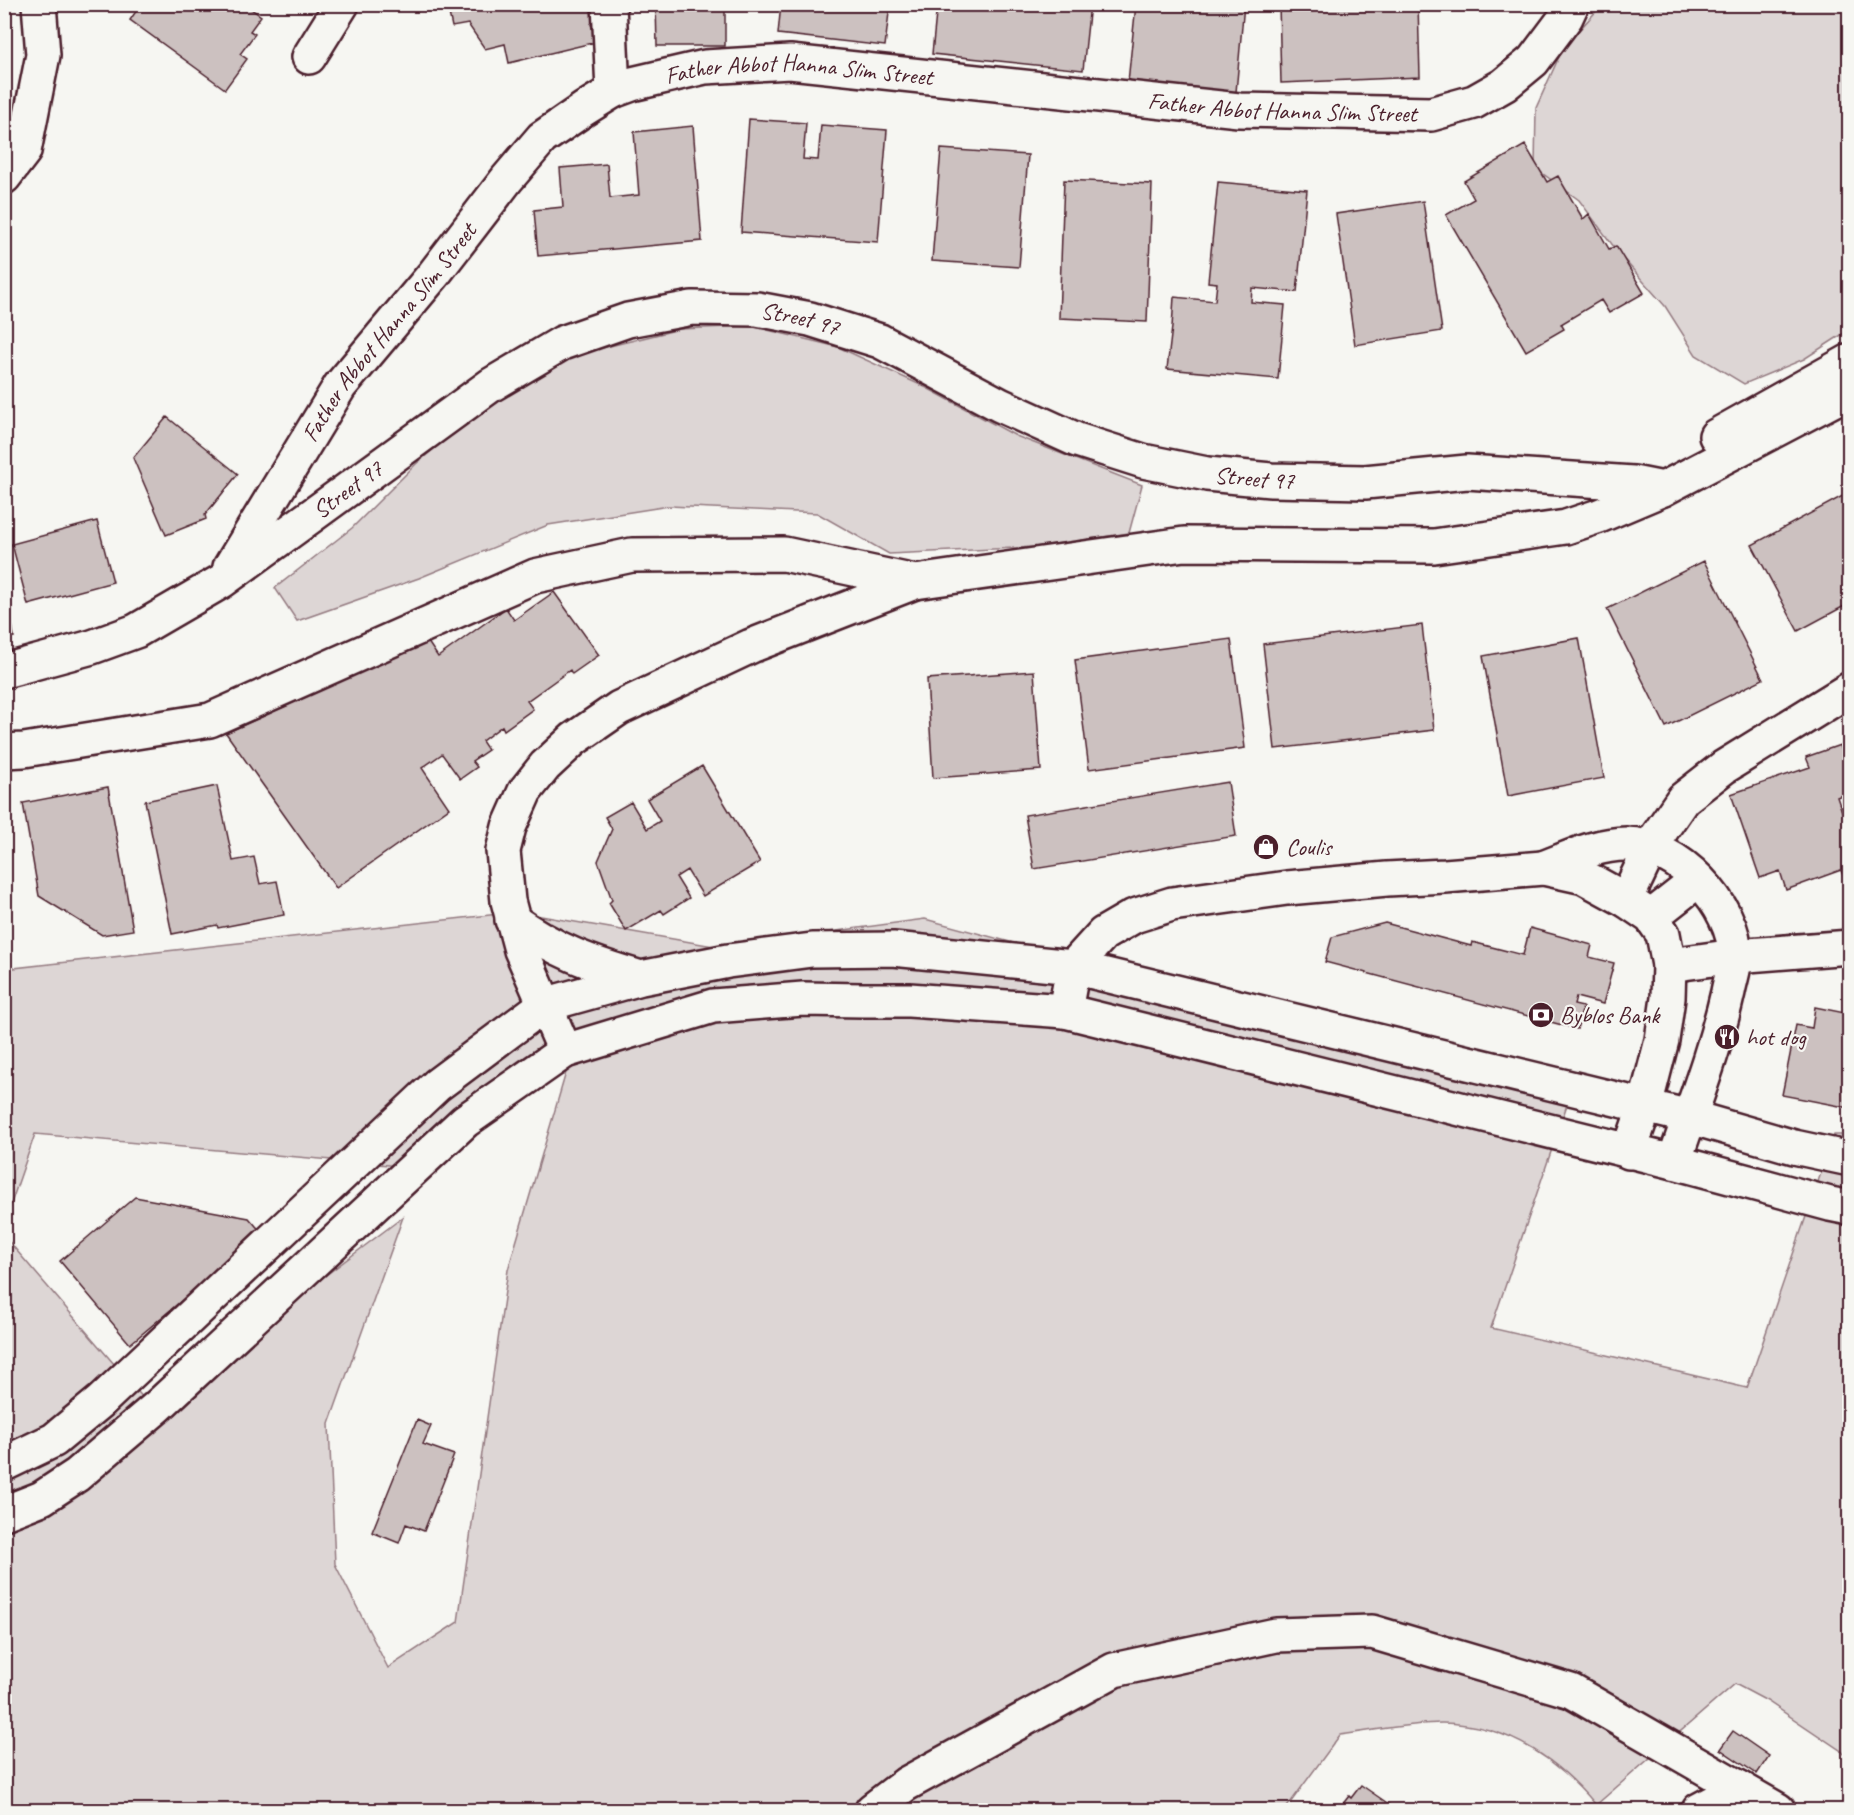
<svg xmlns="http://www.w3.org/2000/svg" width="1854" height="1815" font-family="Caveat,sans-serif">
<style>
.green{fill:#ddd6d5;stroke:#947a80;stroke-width:1.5}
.building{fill:#ccc1c0;stroke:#4a1f2b;stroke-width:1.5}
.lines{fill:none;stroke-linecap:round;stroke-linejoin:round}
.minor-casing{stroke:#4a1f2b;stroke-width:38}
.major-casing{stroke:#4a1f2b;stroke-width:38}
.minor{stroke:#f6f6f2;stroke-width:33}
.major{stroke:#f6f6f2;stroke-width:33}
.labels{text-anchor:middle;stroke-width:4.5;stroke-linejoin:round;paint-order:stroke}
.street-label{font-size:24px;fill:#4a1f2b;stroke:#f6f6f2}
.poi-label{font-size:24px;fill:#4a1f2b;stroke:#f6f6f2;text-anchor:start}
</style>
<rect width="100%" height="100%" fill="#f6f6f2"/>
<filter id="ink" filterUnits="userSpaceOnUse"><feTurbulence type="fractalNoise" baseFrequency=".0167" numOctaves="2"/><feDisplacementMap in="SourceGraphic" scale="12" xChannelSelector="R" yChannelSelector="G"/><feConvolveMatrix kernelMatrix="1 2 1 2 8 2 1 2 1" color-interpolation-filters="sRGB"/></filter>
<g filter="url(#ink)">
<!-- green -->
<path class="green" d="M 1600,5 L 1849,5 L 1849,330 L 1804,359 L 1744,384 L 1696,355 L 1665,306 L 1620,255 L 1579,200 L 1535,168 L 1536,108 L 1563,48 L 1599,8 Z
M 751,326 L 838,347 L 927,388 L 1016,436 L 1142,485 L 1129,533 L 1035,547 L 889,554 L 817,513 L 669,506 L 548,525 L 419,578 L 297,621 L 275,588 L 352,528 L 416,464 L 491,401 L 577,354 L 680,329 Z
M 518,912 L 719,947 L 925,919 L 1571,1093 L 1491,1328 L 1747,1388 L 1834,1135 L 1849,1135 L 1849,1756 L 1767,1701 L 1735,1684 L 1596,1805 C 1556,1757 1507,1724 1442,1723 C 1411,1723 1372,1731 1340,1735 L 1285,1810 L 5,1810 L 5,1237 L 151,1407 L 403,1217 L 329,1424 L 335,1564 L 388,1668 L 458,1622 L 508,1270 L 567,1069 L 411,1167 L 35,1134 L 5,1221 L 5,969 Z"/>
<!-- building -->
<path class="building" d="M 141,4 L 244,4 L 261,16 L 250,31 L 255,34 L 240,54 L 247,59 L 225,89 L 130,20 Z
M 447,4 L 601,4 L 605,20 L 591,24 L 596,42 L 509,63 L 505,44 L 485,49 L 468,24 L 452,27 Z
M 656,4 L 725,4 L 725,46 L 657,46 Z
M 781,4 L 890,4 L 885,46 L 778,34 Z
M 937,4 L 1090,4 L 1083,70 L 932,54 Z
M 1136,4 L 1244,4 L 1236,92 L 1128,82 Z
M 1279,4 L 1418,4 L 1420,77 L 1281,83 Z
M 749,119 L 806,123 L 803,159 L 818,160 L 821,125 L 887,130 L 878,242 L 741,232 Z
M 693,126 L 702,241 L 538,256 L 534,210 L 563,207 L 560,168 L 607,164 L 610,198 L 639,195 L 634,132 Z
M 1525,145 L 1547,182 L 1558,176 L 1583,219 L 1589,214 L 1609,249 L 1616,246 L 1644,293 L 1609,313 L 1601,300 L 1561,324 L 1564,329 L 1526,351 L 1446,215 L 1474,199 L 1464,181 Z
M 941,149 L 1028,155 L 1019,267 L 932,261 Z
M 1064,180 L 1152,184 L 1147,322 L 1059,318 Z
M 1218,182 L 1307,190 L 1297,292 L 1252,288 L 1251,302 L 1285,305 L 1278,379 L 1167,369 L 1172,327 L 1174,297 L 1215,301 L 1217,283 L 1208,282 Z
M 1423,201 L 1442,331 L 1355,345 L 1336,214 Z
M 167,417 L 238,474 L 205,515 L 206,519 L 166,535 L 133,458 Z
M 1850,492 L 1850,603 L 1798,631 L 1752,545 Z
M 97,521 L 113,582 L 28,605 L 12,544 Z
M 1704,561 L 1763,679 L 1666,727 L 1607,609 Z
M 4,585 L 6,585 L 14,637 L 4,638 Z
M 554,592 L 599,655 L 572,674 L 570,670 L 527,701 L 533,709 L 504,730 L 502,726 L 482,741 L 488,750 L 472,761 L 477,767 L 460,779 L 442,754 L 422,768 L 449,808 L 336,888 L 226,733 L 428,642 L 438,657 L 506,608 L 514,620 Z
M 1422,625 L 1434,730 L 1275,749 L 1263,644 Z
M 1579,638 L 1604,778 L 1508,796 L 1483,656 Z
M 1231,639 L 1245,748 L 1089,769 L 1075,660 Z
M 1034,671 L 1041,770 L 933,778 L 927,679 Z
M 1840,745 L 1850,773 L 1850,792 L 1837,797 L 1847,826 L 1850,825 L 1850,895 L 1841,870 L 1786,890 L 1780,871 L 1760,878 L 1731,794 L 1810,767 L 1806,757 Z
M 702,766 L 760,862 L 703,896 L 687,870 L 676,877 L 689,898 L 664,914 L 661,910 L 626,931 L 609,903 L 612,900 L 598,861 L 612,829 L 605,817 L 631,802 L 647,829 L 660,821 L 647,799 Z
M 1228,782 L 1236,836 L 1034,869 L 1025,815 Z
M 217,786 L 233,861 L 254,857 L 260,884 L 277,881 L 284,915 L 218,928 L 217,925 L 172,934 L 145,801 Z
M 108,787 L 133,930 L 102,935 L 39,896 L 23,803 Z
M 1385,923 L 1471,946 L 1472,942 L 1523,955 L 1530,928 L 1592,945 L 1589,957 L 1614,963 L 1603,1004 L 1576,997 L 1574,1005 L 1583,1007 L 1577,1029 L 1325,962 L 1332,937 Z
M 1815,1007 L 1850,1014 L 1850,1108 L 1782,1095 L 1796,1025 L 1812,1028 Z
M 135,1197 L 249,1218 L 262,1233 L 130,1344 L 60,1261 Z
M 417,1420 L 431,1426 L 423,1444 L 454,1455 L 424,1531 L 406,1524 L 399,1543 L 372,1532 Z
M 1733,1731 L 1769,1756 L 1757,1774 L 1720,1749 Z
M 1361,1785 L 1396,1809 L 1395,1810 L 1338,1810 L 1349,1796 L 1351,1798 Z"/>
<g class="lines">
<!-- minor casing -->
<g class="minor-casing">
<g id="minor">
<path d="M 609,4 L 613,91"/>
<path d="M 309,57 L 342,4"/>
<path d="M 4,177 L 24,151 L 43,55 L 39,4"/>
<path d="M 1716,436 L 1850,361"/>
<path id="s1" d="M 230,567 L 340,386 L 434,274 L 507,179 L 542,138 L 584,109 L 613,91 L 632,84 L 705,67 L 790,62 L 1239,110 L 1431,114 L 1474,102 L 1504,85 L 1533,61 L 1566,17 L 1572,4"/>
<path id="s2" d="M 4,671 L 92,647 L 136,631 L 222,581 L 491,385 L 562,343 L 628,320 L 692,308 L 757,309 L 810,319 L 880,341 L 1000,405 L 1077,440 L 1143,461 L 1207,474 L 1271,480 L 1365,482 L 1467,472 L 1633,483 L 1663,489"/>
<path d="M 4,751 L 24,750 L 210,720 L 535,576 L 632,555 L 784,554 L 915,582"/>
<path d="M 1543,868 C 1569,858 1597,844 1626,844 C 1677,844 1735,905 1735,956 C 1735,967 1730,981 1728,992 C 1715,1050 1693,1106 1674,1162"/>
<path d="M 1626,900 L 1654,841 L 1683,799 L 1724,767 L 1850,689"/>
<path d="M 1651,917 L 1698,880"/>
<path d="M 1669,965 L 1735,956 L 1850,947"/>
<path d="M 1065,1011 L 1073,967 L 1103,934 L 1134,916 L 1172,904 L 1287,888 L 1387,879 L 1445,876 L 1543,868 L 1584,877 L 1626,900 L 1651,917 L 1663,934 L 1669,965 L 1668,998 L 1662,1040 L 1645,1106 L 1629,1152"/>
<path d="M 565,1051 L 521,950 L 508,901 L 503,851 L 509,827 L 525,791 L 545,766 L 574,739 L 619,708 L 751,646 L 915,582 L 1184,544 L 1434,546 L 1566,527 L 1599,516 L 1663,489 L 1850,391"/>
<path d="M 872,1810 L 906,1784 L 1114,1670 L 1276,1635 L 1372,1632 L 1571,1691 L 1778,1810"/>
<path d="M 1699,1810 L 1740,1788"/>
</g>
</g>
<!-- major casing -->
<g class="major-casing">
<path id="major" d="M 512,920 C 556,951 589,963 641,978
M 4,1464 L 54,1440 L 100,1402 L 437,1085 L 544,1005 L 641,978 L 728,961 L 812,950 L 893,949 L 1073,967 L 1690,1117 L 1794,1147 L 1850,1159
M 4,1513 L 42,1498 L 77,1475 L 157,1407 L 465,1121 L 565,1051 L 713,1006 L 803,999 L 863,1000 L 909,1000 L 1065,1011 L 1674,1162 L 1830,1204 L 1850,1208"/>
</g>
<!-- minor -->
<use href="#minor" class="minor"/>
<!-- major -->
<use href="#major" class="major"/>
</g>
</g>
<!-- icons -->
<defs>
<g id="shop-disc" transform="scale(1.35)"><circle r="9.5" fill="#4a1f2b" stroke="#f6f6f2"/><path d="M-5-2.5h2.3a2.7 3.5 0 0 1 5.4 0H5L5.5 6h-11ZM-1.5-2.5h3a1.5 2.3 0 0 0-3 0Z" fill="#fff"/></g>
<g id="bank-disc" transform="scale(1.35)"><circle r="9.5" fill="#4a1f2b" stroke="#f6f6f2"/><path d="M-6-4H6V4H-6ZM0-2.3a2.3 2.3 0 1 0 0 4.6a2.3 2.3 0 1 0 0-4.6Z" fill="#fff"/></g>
<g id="restaurant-disc" transform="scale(1.35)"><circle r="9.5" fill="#4a1f2b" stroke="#f6f6f2"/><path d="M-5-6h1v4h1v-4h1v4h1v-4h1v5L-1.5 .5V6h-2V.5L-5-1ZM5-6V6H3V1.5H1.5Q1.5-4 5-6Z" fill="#fff"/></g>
</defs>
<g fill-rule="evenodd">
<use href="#shop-disc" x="1266" y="847"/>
<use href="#bank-disc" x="1541" y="1015"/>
<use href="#restaurant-disc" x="1727" y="1037"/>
</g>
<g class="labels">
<!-- street labels -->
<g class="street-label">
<text dy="8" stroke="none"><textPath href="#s1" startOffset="806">Father Abbot Hanna Slim Street</textPath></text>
<text dy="8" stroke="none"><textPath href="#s1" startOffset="1292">Father Abbot Hanna Slim Street</textPath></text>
<text dy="8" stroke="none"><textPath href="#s2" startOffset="897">Street 97</textPath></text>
<text dy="8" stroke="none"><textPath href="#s1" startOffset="284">Father Abbot Hanna Slim Street</textPath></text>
<text dy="8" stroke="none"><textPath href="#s2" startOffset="1383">Street 97</textPath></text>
<text dy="8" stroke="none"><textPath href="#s2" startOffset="393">Street 97</textPath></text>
</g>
<!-- poi labels -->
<g class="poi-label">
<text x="1286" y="855">Coulis</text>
<text x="1560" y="1023">Byblos Bank</text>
<text x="1746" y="1045">hot dog</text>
</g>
</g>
<!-- margin -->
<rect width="1854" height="1815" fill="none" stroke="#f6f6f2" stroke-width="24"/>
<rect x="12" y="12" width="1830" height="1791" fill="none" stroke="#4a1f2b" stroke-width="2" filter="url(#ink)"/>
</svg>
